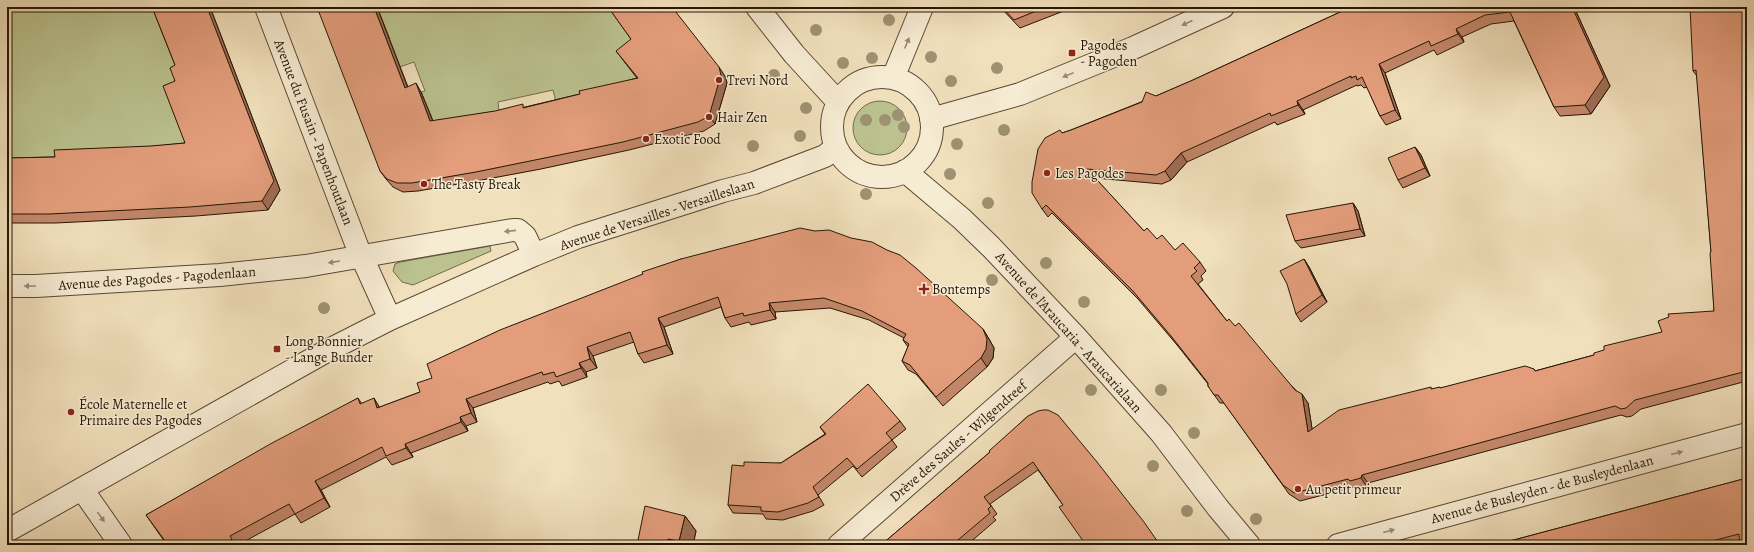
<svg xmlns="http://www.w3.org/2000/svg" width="1754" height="552" font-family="Alegreya,serif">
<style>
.green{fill:#bbc28f;stroke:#716c4a}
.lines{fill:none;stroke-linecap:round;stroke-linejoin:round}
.minor-casing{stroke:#5a4832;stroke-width:24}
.minor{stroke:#f6ebd3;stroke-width:22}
.tree{fill:#9e9272}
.wall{fill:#c3876a;stroke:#271604}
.shaded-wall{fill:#9f6e56;stroke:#271604}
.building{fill:#e39d7b;stroke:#271604}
.oneway{fill:#998b76}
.poi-dot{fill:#8f2418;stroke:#f6ebd3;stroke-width:1.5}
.labels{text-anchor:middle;stroke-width:3;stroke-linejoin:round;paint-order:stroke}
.poi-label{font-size:14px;fill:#271604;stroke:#f6ebd3;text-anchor:start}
.street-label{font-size:14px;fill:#271604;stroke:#f6ebd3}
</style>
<rect width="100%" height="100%" fill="#f1e0bc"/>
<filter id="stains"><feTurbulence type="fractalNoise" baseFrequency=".005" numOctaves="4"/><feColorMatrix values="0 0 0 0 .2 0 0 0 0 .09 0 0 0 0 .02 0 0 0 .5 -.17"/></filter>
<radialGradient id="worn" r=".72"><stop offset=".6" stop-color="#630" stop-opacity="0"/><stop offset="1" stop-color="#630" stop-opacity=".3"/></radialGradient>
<!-- green -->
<path class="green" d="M 7,7 L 143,7 L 144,9 L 150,7 L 160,7 L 204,143 L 7,167 Z
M 377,7 L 608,7 L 637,48 L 623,60 L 637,78 L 663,82 L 558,110 L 553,90 L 498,102 L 499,111 L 427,137 L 431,116 L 421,92 L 425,91 L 414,62 L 394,69 L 383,42 L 390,39 Z
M853 128a27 27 0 1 1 54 0a27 27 0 1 1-54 0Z
M 490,246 L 491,251 L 413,285 L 402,282 L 393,271 L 395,264 L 400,262 Z"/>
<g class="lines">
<!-- minor casing -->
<g class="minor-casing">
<path id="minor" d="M 266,7 L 357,246 L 390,319
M 757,7 L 794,54 L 838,102
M832 127a50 50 0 1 1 100 0a50 50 0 1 1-100 0Z
M 893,78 L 922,7
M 931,119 L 1020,94 L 1133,48 L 1223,7
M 905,171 L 962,219 L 991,247 L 1076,337 L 1161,433 L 1218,508 L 1249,545
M 7,286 L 36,286 L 220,275 L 306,266 L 513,230 L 518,230 L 525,236 L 534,255
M 82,489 L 121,545
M 7,531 L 325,352 L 390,319 L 534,255 L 578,237 L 723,191 L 754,183 L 825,156 L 836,147
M 839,545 L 1076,337
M 1338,545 L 1747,434"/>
</g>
<!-- minor -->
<use href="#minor" class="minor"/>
</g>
<!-- trees -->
<g class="tree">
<circle cx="889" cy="20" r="6"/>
<circle cx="816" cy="30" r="6"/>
<circle cx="931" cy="57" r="6"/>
<circle cx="872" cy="58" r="6"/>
<circle cx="843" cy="63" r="6"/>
<circle cx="997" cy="68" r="6"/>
<circle cx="774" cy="75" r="6"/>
<circle cx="951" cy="81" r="6"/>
<circle cx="806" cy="108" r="6"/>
<circle cx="898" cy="115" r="6"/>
<circle cx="866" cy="120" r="6"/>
<circle cx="885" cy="120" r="6"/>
<circle cx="904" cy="127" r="6"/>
<circle cx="1004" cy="130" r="6"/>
<circle cx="800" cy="136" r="6"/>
<circle cx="957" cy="144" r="6"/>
<circle cx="753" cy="146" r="6"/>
<circle cx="950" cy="174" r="6"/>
<circle cx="866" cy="194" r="6"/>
<circle cx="988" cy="203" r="6"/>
<circle cx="1046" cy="263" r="6"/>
<circle cx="992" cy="280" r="6"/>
<circle cx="1084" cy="302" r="6"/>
<circle cx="324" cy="308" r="6"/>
<circle cx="1091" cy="390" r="6"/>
<circle cx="1161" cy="390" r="6"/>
<circle cx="1194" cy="433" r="6"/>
<circle cx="1153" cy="466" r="6"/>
<circle cx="1187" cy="511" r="6"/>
<circle cx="1256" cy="519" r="6"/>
</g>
<!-- wall -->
<path class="wall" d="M 152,7 L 210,7 L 280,190 L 268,210 L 196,216 L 56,223 L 7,223 L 7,158 L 55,157 L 185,143 L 175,81 L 175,65 Z
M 377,7 L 408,87 L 421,92 L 433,121 L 525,107 L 580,94 L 637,78 L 616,51 L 725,76 L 727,83 L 715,124 L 704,131 L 629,150 L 541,169 L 482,180 L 418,191 L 403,192 L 393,187 L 386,179 L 380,171 Z
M 1000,7 L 1074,7 L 1020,28 Z
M 1351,7 L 1574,7 L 1610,86 L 1591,114 L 1560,116 L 1554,107 L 1514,21 L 1491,24 L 1462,37 L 1464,42 L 1437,55 L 1434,50 L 1385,73 L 1401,119 L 1386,125 L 1380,116 L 1367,87 L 1364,88 L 1361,85 L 1357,86 L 1357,85 L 1303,110 L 1305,114 L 1277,125 L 1275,122 L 1187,162 L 1171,180 L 1162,184 L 1095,178 L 1144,231 L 1175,250 L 1200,262 L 1206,271 L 1201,276 L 1203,280 L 1198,284 L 1227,321 L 1235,326 L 1308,403 L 1312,429 L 1432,389 L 1441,388 L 1534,369 L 1535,371 L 1594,355 L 1662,332 L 1714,311 L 1711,252 L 1697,76 L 1693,71 L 1747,7 L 1747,381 L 1641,409 L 1632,416 L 1627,417 L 1621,415 L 1368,483 L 1367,487 L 1356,489 L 1354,487 L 1300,501 L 1289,494 L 1224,403 L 1220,403 L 1208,386 L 1208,384 L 1177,345 L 1138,299 L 1052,213 L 1048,217 L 1042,209 L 1062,133 L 1071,130 L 1156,96 L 1193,80 Z
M 1415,147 L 1421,155 L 1430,176 L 1403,188 L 1398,180 Z
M 1353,203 L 1358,211 L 1365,236 L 1301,248 L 1295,241 Z
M 681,259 L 983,329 L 989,339 L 994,348 L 993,358 L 987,367 L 943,406 L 916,374 L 908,370 L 902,361 L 908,347 L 903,340 L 904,338 L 869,320 L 830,308 L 775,312 L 776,319 L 751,325 L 749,322 L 731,327 L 725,318 L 721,307 L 664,327 L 673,354 L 644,363 L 638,354 L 634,342 L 593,356 L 597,368 L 586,372 L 587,377 L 562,386 L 559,381 L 550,384 L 548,382 L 473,408 L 477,422 L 466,426 L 468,431 L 411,453 L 413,457 L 392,465 L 386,457 L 321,490 L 330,507 L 301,523 L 295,514 L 238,545 L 167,545 L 146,515 L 358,398 L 362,404 L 380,407 L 420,392 L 432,378 L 643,274 Z
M 1304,259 L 1309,267 L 1327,302 L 1301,322 L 1296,314 Z
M 1028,416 L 1063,505 L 1038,470 L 990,504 L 997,514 L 993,517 L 996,520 L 967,545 L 881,545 L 990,452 Z
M 900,421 L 906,429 L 892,440 L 897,447 L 862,477 L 853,466 L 818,495 L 824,505 L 813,511 L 783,520 L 766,519 L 763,514 L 733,513 L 728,505 L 744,466 L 781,463 L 825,434 L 820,427 Z
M 1747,478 L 1740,543 L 1732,545 L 1495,545 Z
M 685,516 L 696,531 L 693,545 L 637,545 Z"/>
<!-- shaded-wall -->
<path class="shaded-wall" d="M 207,7 L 210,7 L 280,190 L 268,210 L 262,201 Z
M 374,7 L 377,7 L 411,96 L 405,88 Z
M 1572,7 L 1574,7 L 1610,86 L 1591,114 L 1585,105 Z
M 1456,29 L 1462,37 L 1464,42 L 1458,34 Z
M 1379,64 L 1385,73 L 1401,119 L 1395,110 Z
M 719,67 L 725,76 L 727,83 L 715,124 L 709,116 Z
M 416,83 L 421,92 L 436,129 L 430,121 Z
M 1297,101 L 1303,110 L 1305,114 L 1298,105 Z
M 1415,147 L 1421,155 L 1430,176 L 1425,168 Z
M 1181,153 L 1187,162 L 1171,180 L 1165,171 Z
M 1353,203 L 1358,211 L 1365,236 L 1360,229 Z
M 1304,259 L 1309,267 L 1327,302 L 1322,295 Z
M 769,303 L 775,312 L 776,319 L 770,310 Z
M 658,318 L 664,327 L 673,354 L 667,345 Z
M 983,329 L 989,339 L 994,348 L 993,358 L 987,367 L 981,358 Z
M 587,347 L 593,356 L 597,368 L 590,359 Z
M 579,363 L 586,372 L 587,377 L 581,368 Z
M 1302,394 L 1308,403 L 1314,441 L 1308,432 Z
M 374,398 L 380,408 L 377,408 Z
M 466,399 L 473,408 L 477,422 L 471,413 Z
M 460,417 L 466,426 L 468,431 L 461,422 Z
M 405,444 L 411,453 L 413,457 L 406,448 Z
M 1362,475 L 1368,483 L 1367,487 L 1361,478 Z
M 315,481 L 321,490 L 330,507 L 324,498 Z
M 685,516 L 696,531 L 693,545 L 681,545 L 679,541 Z
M 668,539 L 672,545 L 667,545 Z"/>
<!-- building -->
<path class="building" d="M 152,7 L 207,7 L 274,181 L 262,201 L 190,207 L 49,214 L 7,214 L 7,158 L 55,157 L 54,150 L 151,146 L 185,143 L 163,86 L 175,81 L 170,68 L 175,65 Z
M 317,7 L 374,7 L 405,88 L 416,83 L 430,121 L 495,111 L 523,104 L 523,108 L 580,94 L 579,91 L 638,78 L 616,51 L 631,39 L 608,7 L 672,7 L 719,67 L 721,75 L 709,116 L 698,122 L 623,142 L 535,160 L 476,172 L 412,183 L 397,183 L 387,179 L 380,171 Z
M 1002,7 L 1046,7 L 1014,20 Z
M 1351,7 L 1572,7 L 1604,77 L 1585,105 L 1554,107 L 1510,12 L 1485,15 L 1456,29 L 1458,34 L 1431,46 L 1429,41 L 1379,64 L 1395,110 L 1380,116 L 1362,77 L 1357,80 L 1356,76 L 1351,78 L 1351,76 L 1297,101 L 1298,105 L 1271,116 L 1270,113 L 1181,153 L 1165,171 L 1156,175 L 1087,169 L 1144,231 L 1147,228 L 1157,239 L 1162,235 L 1175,250 L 1183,243 L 1200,262 L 1194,268 L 1197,271 L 1191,276 L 1227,321 L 1229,319 L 1235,326 L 1239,323 L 1295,390 L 1302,394 L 1308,432 L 1339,410 L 1431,387 L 1431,389 L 1440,387 L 1440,388 L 1525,366 L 1534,369 L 1535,371 L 1594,355 L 1594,353 L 1604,350 L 1604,346 L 1662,332 L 1658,321 L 1669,317 L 1668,314 L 1714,311 L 1710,253 L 1711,252 L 1696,70 L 1693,71 L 1690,7 L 1747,7 L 1747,371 L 1635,400 L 1626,408 L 1621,409 L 1615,406 L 1362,475 L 1361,478 L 1350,481 L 1348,479 L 1294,493 L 1283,485 L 1218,395 L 1214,395 L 1208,386 L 1208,383 L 1171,336 L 1132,290 L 1046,205 L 1042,209 L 1032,193 L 1032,182 L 1038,149 L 1045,138 L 1060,130 L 1062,133 L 1071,130 L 1142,102 L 1146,92 L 1156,96 L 1193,80 Z
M 1415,147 L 1425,168 L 1398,180 L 1388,158 Z
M 1353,203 L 1360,229 L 1295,241 L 1286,215 Z
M 800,228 L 815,231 L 829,230 L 851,238 L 872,242 L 887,250 L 900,255 L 916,268 L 983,329 L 987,339 L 986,349 L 981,358 L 936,397 L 910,365 L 902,361 L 909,344 L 903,340 L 906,334 L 862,311 L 824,298 L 769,303 L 770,310 L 744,316 L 743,313 L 725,318 L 718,297 L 658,318 L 667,345 L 638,354 L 630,332 L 587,347 L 590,359 L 579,363 L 581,368 L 556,377 L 554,372 L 543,375 L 542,372 L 466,399 L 471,413 L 460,417 L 461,422 L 405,444 L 406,448 L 386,456 L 382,447 L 315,481 L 324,498 L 295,514 L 289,504 L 230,536 L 232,539 L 222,545 L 168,545 L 146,515 L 272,443 L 358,398 L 360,404 L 374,398 L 377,408 L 420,392 L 417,383 L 432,378 L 427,364 L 500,330 L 643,274 L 642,272 L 681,259 Z
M 1304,259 L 1322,295 L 1296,314 L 1287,284 L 1280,271 Z
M 868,384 L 900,421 L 886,433 L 892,440 L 857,469 L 847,458 L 813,487 L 819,497 L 808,503 L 778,512 L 761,511 L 761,507 L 728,505 L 732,465 L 744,466 L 744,462 L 781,463 L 826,434 L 820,427 Z
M 1043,410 L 1048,410 L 1058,415 L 1097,462 L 1144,522 L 1160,545 L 1086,545 L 1059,507 L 1063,505 L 1033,462 L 984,497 L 991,506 L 988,509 L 990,513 L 952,545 L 881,545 L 990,452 L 989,451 L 1028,416 L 1038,411 Z
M 1747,478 L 1747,545 L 1740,545 L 1739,534 L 1696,545 L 1495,545 Z
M 645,506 L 685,516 L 679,541 L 668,539 L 667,545 L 637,545 Z"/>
<!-- one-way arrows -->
<defs><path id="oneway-solid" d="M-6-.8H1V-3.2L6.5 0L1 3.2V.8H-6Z"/></defs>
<g class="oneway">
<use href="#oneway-solid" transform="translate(1187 23) rotate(155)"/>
<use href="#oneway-solid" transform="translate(907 43) rotate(-67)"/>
<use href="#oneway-solid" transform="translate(1068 75) rotate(158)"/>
<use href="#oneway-solid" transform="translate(510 231) rotate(174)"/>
<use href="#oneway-solid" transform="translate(334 262) rotate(171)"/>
<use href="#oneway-solid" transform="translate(30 286) rotate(180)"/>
<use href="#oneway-solid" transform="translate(1677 453) rotate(-15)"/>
<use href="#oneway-solid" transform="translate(101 517) rotate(54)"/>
<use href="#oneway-solid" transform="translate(1389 531) rotate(-15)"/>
</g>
<!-- markers -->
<g class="poi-dot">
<rect x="1068" y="49" width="8" height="8" rx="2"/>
<circle cx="719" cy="80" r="4"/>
<circle cx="709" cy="117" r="4"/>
<circle cx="646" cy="139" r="4"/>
<circle cx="1047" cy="173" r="4"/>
<circle cx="424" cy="184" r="4"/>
<path d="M922 283h4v4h4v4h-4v4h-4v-4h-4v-4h4z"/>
<rect x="273" y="345" width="8" height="8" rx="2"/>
<circle cx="71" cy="412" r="4"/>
<circle cx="1298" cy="489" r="4"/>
</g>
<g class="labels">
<!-- poi labels -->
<g class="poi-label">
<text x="1080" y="50">Pagodes<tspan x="1080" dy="16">- Pagoden</tspan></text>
<text x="727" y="85">Trevi Nord</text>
<text x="717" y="122">Hair Zen</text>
<text x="654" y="144">Exotic Food</text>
<text x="1055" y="178">Les Pagodes</text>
<text x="432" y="189">The Tasty Break</text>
<text x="932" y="294">Bontemps</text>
<text x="285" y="346">Long Bonnier<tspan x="285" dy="16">- Lange Bunder</tspan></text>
<text x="79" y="409">École Maternelle et<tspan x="79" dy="16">Primaire des Pagodes</tspan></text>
<text x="1306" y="494">Au petit primeur</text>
</g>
<!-- street labels -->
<g class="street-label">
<text transform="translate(314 132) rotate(69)" y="5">Avenue du Fusain - Papenhoutlaan</text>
<text transform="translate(657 214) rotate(-18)" y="5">Avenue de Versailles - Versailleslaan</text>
<text transform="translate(157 278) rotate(-4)" y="5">Avenue des Pagodes - Pagodenlaan</text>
<text transform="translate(1069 332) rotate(48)" y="5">Avenue de l'Araucaria - Araucarialaan</text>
<text transform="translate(958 441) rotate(-41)" y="5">Drève des Saules - Wilgendreef</text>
<text transform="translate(1542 489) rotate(-15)" y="5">Avenue de Busleyden - de Busleydenlaan</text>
</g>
</g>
<!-- margin -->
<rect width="1754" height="552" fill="none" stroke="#f1e0bc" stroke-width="24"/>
<rect x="8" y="8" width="1738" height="536" fill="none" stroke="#271604" stroke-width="2"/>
<rect x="12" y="12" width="1730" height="528" fill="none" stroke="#271604"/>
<rect width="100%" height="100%" filter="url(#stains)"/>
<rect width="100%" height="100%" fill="url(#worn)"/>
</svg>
